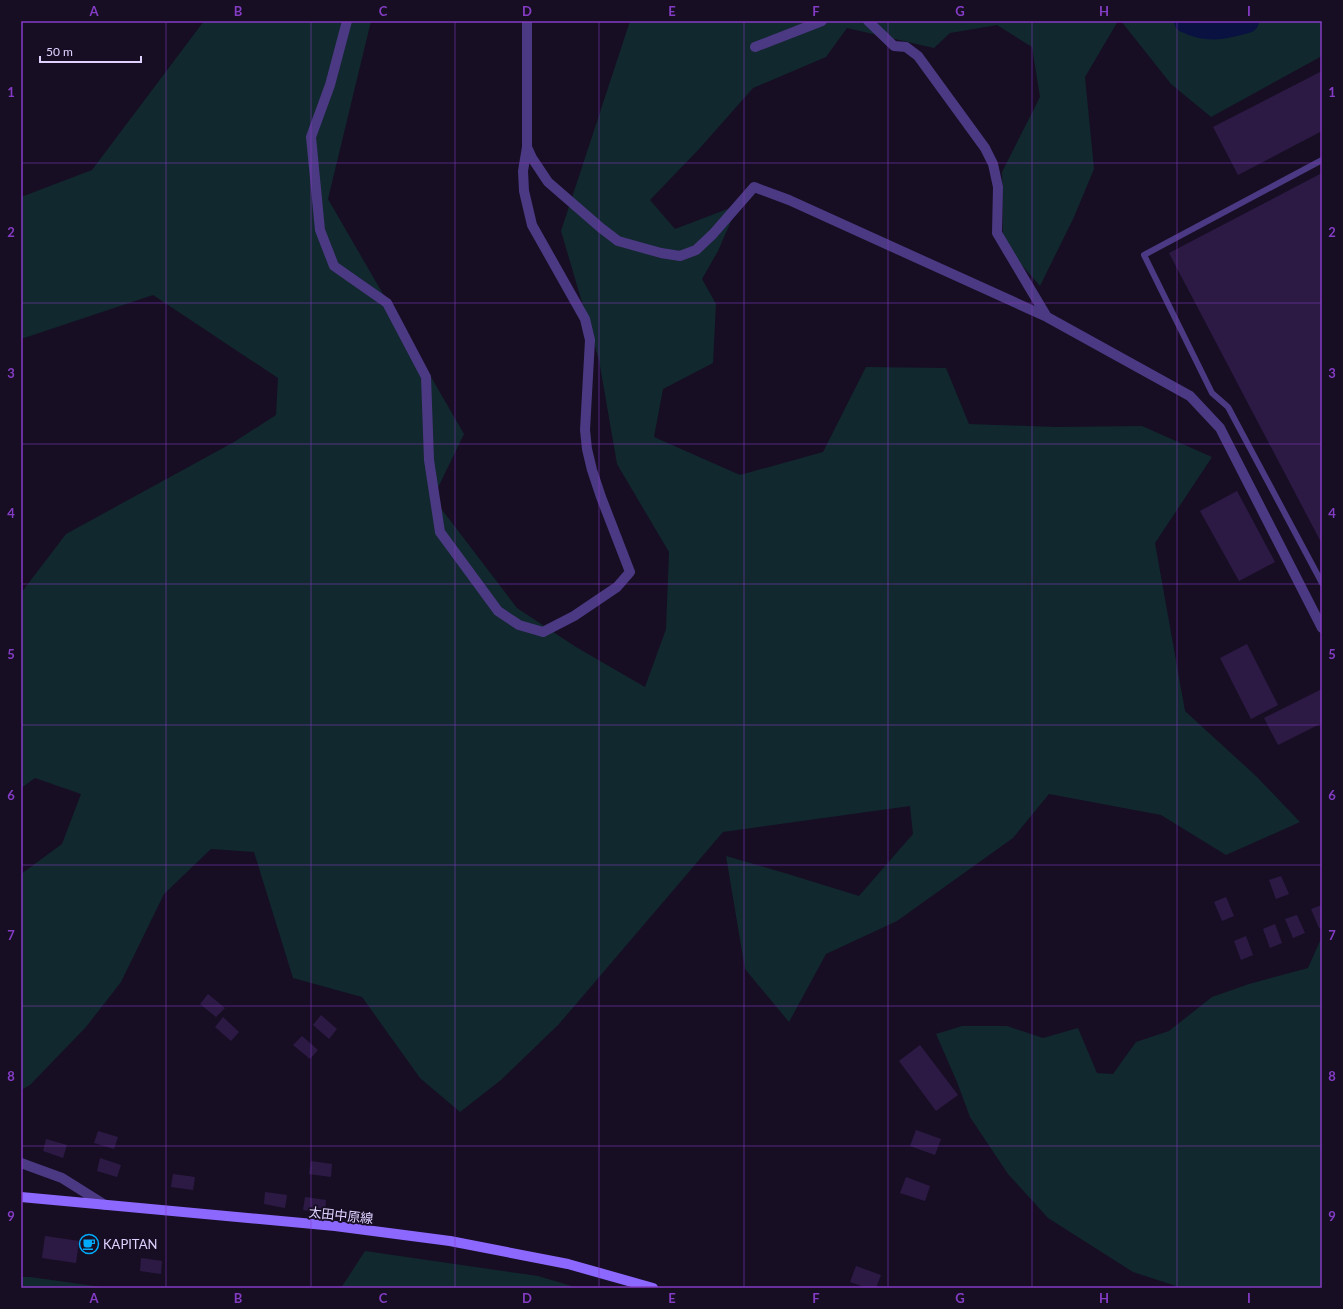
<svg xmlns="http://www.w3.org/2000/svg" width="1343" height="1309" font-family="Lato,'Noto Sans JP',sans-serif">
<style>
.green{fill:#11282e}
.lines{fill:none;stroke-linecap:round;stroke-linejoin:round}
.river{stroke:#0a1241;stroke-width:24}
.building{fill:#2c1a45}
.service{stroke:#4c3983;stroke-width:6}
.minor{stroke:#4c3983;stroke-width:10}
.secondary{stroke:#8d68ff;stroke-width:10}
.grid{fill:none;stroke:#853cc5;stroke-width:1;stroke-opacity:0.55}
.labels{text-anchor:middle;stroke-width:4;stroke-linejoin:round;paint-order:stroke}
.street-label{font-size:13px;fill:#e0d1ff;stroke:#170e24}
.poi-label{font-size:13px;fill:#e0d1ff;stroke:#170e24;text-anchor:start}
.neatline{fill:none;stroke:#853cc5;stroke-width:1.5}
.grid-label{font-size:13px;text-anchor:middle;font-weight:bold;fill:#853cc5}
</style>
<rect width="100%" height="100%" fill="#170e24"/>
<!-- green -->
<path class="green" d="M 204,21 L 371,21 L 328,199 L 464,434 L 433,498 L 517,608 L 576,647 L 645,687 L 666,629 L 669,552 L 617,464 L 599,360 L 561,231 L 630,21 L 1118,21 L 1085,77 L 1094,169 L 1074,217 L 1040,286 L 1003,244 L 1002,172 L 1040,97 L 1032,47 L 997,25 L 950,33 L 934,48 L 847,28 L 826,57 L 753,88 L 700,148 L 650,200 L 675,229 L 738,205 L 718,251 L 702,279 L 716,304 L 713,363 L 663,389 L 654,437 L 740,475 L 823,452 L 866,367 L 946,368 L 969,424 L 1056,427 L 1142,426 L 1212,457 L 1155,543 L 1185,711 L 1257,777 L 1300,822 L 1226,855 L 1161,815 L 1049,794 L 1013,838 L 897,921 L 826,954 L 789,1022 L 745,969 L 726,856 L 788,874 L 859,896 L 913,834 L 910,806 L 723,832 L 559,1024 L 501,1080 L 460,1112 L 420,1078 L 362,997 L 293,978 L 254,852 L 211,849 L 164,894 L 121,982 L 86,1027 L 30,1085 L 21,1090 L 21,874 L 62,844 L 81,794 L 35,778 L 21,788 L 21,593 L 66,534 L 234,442 L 276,415 L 278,378 L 153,295 L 21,339 L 21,197 L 92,170 Z
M 1121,21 L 1322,21 L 1322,56 L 1211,117 L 1171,84 Z
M 1322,940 L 1322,1288 L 1182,1288 L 1133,1272 L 1048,1218 L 1008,1174 L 970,1117 L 957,1082 L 936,1034 L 962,1026 L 1007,1026 L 1043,1038 L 1078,1028 L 1097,1073 L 1113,1074 L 1136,1042 L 1169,1031 L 1212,997 L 1249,984 L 1308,968 L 1320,941 Z
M 365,1251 L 538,1276 L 578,1288 L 341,1288 Z
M 21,1277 L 30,1277 L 109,1288 L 21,1288 Z"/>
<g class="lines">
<!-- river -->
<path class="river" d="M 1186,21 C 1209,32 1224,27 1247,21"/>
</g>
<!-- building -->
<path class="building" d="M 1322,71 L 1322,131 L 1238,175 L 1213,127 Z
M 1322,173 L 1322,544 L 1169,253 Z
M 1237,491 L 1275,562 L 1239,581 L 1200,511 Z
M 1247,644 L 1278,705 L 1251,719 L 1220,658 Z
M 1322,689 L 1322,723 L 1278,745 L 1264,718 Z
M 1281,876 L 1289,894 L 1276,899 L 1269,880 Z
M 1226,897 L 1234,916 L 1222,921 L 1214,902 Z
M 1322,905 L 1322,927 L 1319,928 L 1311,909 Z
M 1297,915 L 1305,933 L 1293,938 L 1285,919 Z
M 1275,924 L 1282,943 L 1270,948 L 1263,929 Z
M 1246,936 L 1253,955 L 1241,960 L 1234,941 Z
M 208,994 L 225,1008 L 216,1017 L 200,1004 Z
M 321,1015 L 337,1029 L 329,1039 L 313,1025 Z
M 223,1017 L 239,1032 L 231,1041 L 215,1027 Z
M 302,1036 L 318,1050 L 310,1059 L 293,1045 Z
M 920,1045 L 958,1095 L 936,1111 L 899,1061 Z
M 916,1130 L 941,1139 L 935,1155 L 910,1146 Z
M 98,1131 L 118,1137 L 114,1149 L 94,1143 Z
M 46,1139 L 67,1145 L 63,1158 L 43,1151 Z
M 100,1158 L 121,1165 L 117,1177 L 97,1171 Z
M 311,1161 L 332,1164 L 331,1177 L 309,1174 Z
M 173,1174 L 195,1177 L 193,1190 L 171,1187 Z
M 906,1177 L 930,1186 L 925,1201 L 900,1193 Z
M 265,1192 L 287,1195 L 285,1208 L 264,1204 Z
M 305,1197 L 326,1200 L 325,1213 L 303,1210 Z
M 45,1236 L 79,1241 L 76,1263 L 42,1258 Z
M 141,1258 L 162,1261 L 161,1274 L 140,1271 Z
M 856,1266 L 881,1275 L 876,1288 L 867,1288 L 850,1282 Z"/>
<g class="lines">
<!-- service -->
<path class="service" d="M 1322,160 L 1144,255 L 1212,393 L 1228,407 L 1322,583"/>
<!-- minor -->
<path class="minor" d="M 347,21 L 330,85 L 311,137 L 320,230 L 334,266 L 387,303 L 426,377 L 429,460 L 440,532 L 498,611 L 519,625 L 543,632 L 574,616 L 617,587 L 630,572 L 601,497 L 592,470 L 587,449 L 585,430 L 590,340 L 585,319 L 532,225 L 524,191 L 523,171 L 527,147 L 527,21
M 868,21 L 894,46 L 906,47 L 918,56 L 985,148 L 993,164 L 998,187 L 997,233 L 1047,317
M 755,47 L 822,21
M 527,147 L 532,158 L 548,182 L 601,228 L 618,241 L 661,253 L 680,256 L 696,250 L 713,234 L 754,187 L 789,200 L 1047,317 L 1190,396 L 1220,428 L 1322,628
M 21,1163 L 62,1178 L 105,1205"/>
<!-- secondary -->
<path class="secondary" d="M 21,1197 L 335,1226 L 450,1241 L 568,1264 L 653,1288"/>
</g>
<!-- grid -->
<path class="grid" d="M 166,21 L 166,1288M 311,21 L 311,1288M 455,21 L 455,1288M 599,21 L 599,1288M 744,21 L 744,1288M 888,21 L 888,1288M 1032,21 L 1032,1288M 1177,21 L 1177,1288M 21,163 L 1322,163M 21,303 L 1322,303M 21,444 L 1322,444M 21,584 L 1322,584M 21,725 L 1322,725M 21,865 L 1322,865M 21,1006 L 1322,1006M 21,1146 L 1322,1146"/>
<!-- icons -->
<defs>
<g id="cafe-ring" transform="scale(1)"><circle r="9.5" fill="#170e24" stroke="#00abfc" stroke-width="1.5"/><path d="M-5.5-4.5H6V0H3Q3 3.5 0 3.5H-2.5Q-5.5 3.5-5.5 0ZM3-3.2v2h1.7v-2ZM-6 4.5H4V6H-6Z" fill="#00abfc"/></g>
</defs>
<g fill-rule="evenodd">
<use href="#cafe-ring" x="89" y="1244"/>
</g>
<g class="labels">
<!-- street labels -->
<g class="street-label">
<text transform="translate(341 1215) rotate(6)" y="5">太田中原線</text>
</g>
<!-- poi labels -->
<g class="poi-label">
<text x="103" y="1249">KAPITAN</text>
</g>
</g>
<!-- border -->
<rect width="1343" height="1309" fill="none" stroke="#170e24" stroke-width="44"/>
<!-- scale -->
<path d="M40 56v6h101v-6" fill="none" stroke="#e0d1ff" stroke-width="2"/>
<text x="46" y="56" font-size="12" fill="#e0d1ff" stroke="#170e24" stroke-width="3" paint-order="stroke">50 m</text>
<rect x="22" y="22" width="1299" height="1265" class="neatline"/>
<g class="grid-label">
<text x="94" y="16">A</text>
<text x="238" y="16">B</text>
<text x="383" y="16">C</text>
<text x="527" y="16">D</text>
<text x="672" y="16">E</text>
<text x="816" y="16">F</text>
<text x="960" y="16">G</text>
<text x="1104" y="16">H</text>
<text x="1249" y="16">I</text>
<text x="11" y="97">1</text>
<text x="1332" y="97">1</text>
<text x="11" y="237">2</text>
<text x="1332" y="237">2</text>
<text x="11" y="378">3</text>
<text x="1332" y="378">3</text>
<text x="11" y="518">4</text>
<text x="1332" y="518">4</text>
<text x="11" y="659">5</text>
<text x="1332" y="659">5</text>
<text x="11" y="800">6</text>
<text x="1332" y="800">6</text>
<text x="11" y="940">7</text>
<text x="1332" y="940">7</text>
<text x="11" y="1081">8</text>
<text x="1332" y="1081">8</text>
<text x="11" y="1221">9</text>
<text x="1332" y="1221">9</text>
<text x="94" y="1303">A</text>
<text x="238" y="1303">B</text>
<text x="383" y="1303">C</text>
<text x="527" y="1303">D</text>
<text x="672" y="1303">E</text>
<text x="816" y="1303">F</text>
<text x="960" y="1303">G</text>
<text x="1104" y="1303">H</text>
<text x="1249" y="1303">I</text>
</g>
</svg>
